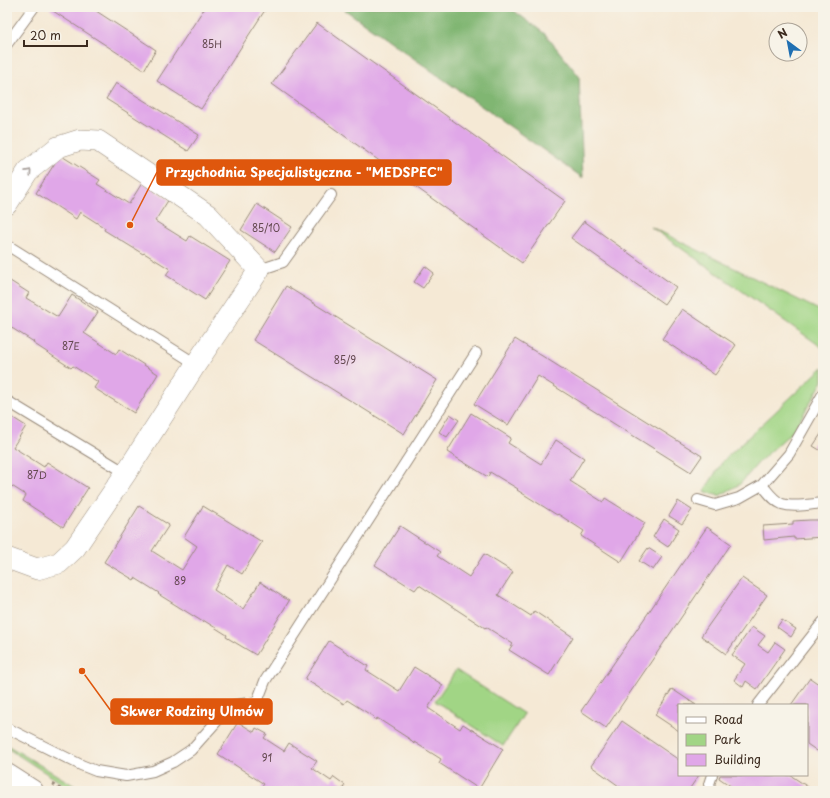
<svg xmlns="http://www.w3.org/2000/svg" width="830" height="798" font-family="'Playpen Sans',sans-serif">
<style>
.green{fill:#a1d585;stroke:#6e8052}
.forest{fill:#80b672;stroke:#5e7048}
.building{fill:#e0a7e8}
.lines{fill:none;stroke-linecap:round;stroke-linejoin:round}
.lane-casing{stroke:#988a7a;stroke-width:12}
.street-casing{stroke:#988a7a;stroke-width:22}
.secondary-casing{stroke:#988a7a;stroke-width:24}
.path{stroke:#988a7a;stroke-width:2.5;stroke-dasharray:3 3;stroke-linecap:butt}
.lane{stroke:#fff;stroke-width:10}
.street{stroke:#fff;stroke-width:21}
.secondary{stroke:#fff;stroke-width:22}
.oneway{stroke:#a79f9a}
.labels{text-anchor:middle;stroke-width:3;stroke-linejoin:round;paint-order:stroke}
.number-label{font-size:10px;fill:#644950}
.leader{fill:none;stroke:#df570d;stroke-width:1.5}
.callout-dot{fill:#df570d;stroke:#f7f3e8;stroke-width:1.5}
.callout{fill:#df570d;stroke:#df570d;stroke-width:1.5}
.callout-label{font-size:13px;text-anchor:middle;font-weight:bold;fill:#fff}
</style>
<rect width="100%" height="100%" fill="#f7f3e8"/>
<filter id="ink" filterUnits="userSpaceOnUse"><feTurbulence type="fractalNoise" baseFrequency=".025" numOctaves="2"/><feDisplacementMap in="SourceGraphic" scale="8" xChannelSelector="R" yChannelSelector="G"/><feConvolveMatrix kernelMatrix="1 2 1 2 8 2 1 2 1" color-interpolation-filters="sRGB"/></filter>
<filter id="wash" filterUnits="userSpaceOnUse"><feTurbulence type="fractalNoise" baseFrequency=".012" numOctaves="4" result="noise"/><feDisplacementMap in="SourceGraphic" scale="16" xChannelSelector="R" yChannelSelector="G"/><feGaussianBlur stdDeviation="0.9" result="paint"/><feColorMatrix in="noise" values="0 0 0 0 0 0 0 0 0 0 0 0 0 0 0 0 0 1.4 0 .05"/><feComposite in="paint" operator="in"/></filter>
<g filter="url(#wash)">
<rect width="100%" height="100%" fill="#f5e9d5"/>
<!-- green -->
<path class="green" d="M 651,227 L 823,312 L 823,348 Z
M 823,367 L 823,381 L 794,430 L 759,462 L 740,484 L 719,496 L 704,491 L 723,461 Z
M 456,670 L 524,714 L 503,746 L 435,701 Z
M 7,745 L 83,791 L 74,791 L 7,748 Z"/>
<!-- forest -->
<path class="forest" d="M 341,7 L 509,7 L 545,34 L 579,76 L 583,178 Z"/>
<g id="blocks">
<!-- building -->
<path class="building" d="M 51,7 L 90,7 L 156,50 L 144,70 L 50,9 Z
M 205,7 L 267,7 L 201,109 L 157,81 Z
M 317,23 L 565,201 L 522,263 L 272,84 Z
M 116,83 L 199,135 L 188,151 L 106,99 Z
M 60,155 L 100,180 L 97,184 L 129,204 L 142,183 L 169,199 L 155,221 L 187,241 L 190,236 L 230,261 L 205,300 L 166,275 L 170,269 L 144,253 L 143,254 L 104,230 L 105,228 L 80,212 L 76,219 L 36,193 Z
M 257,204 L 292,227 L 275,252 L 241,230 Z
M 584,221 L 676,287 L 664,304 L 571,238 Z
M 425,266 L 434,273 L 423,288 L 414,282 Z
M 7,279 L 29,293 L 26,298 L 58,317 L 72,295 L 98,312 L 84,333 L 116,354 L 119,349 L 158,374 L 134,413 L 94,388 L 98,382 L 73,366 L 71,368 L 33,343 L 34,342 L 7,325 Z
M 286,286 L 437,380 L 404,434 L 253,340 Z
M 682,309 L 736,345 L 715,375 L 662,339 Z
M 515,339 L 702,456 L 691,472 L 538,376 L 508,425 L 474,404 Z
M 471,413 L 511,438 L 508,443 L 541,464 L 556,440 L 584,458 L 570,481 L 603,502 L 605,498 L 645,523 L 621,562 L 581,536 L 584,531 L 558,514 L 557,515 L 517,490 L 518,489 L 490,472 L 488,477 L 447,452 Z
M 7,414 L 26,426 L 13,447 L 44,467 L 47,462 L 88,488 L 63,527 L 23,501 L 26,495 L 7,483 Z
M 450,414 L 459,420 L 447,437 L 439,432 Z
M 823,431 L 823,452 L 813,446 Z
M 678,501 L 692,510 L 682,524 L 669,516 Z
M 139,506 L 169,525 L 152,551 L 182,570 L 197,546 L 184,537 L 203,506 L 262,542 L 242,574 L 228,565 L 214,590 L 243,609 L 260,582 L 289,601 L 256,655 L 226,637 L 227,635 L 203,620 L 203,622 L 158,594 L 159,593 L 135,578 L 134,580 L 104,562 Z
M 664,519 L 679,529 L 668,547 L 653,537 Z
M 810,520 L 823,520 L 823,537 L 794,539 L 794,537 L 764,540 L 763,526 L 793,524 L 793,521 Z
M 400,526 L 440,552 L 437,556 L 469,577 L 484,554 L 513,572 L 498,595 L 531,616 L 534,611 L 573,637 L 549,675 L 509,650 L 513,644 L 486,627 L 485,628 L 419,585 L 415,590 L 375,565 Z
M 707,527 L 731,544 L 606,728 L 581,711 Z
M 648,548 L 662,557 L 653,570 L 639,561 Z
M 742,578 L 767,595 L 726,654 L 701,636 Z
M 782,620 L 796,629 L 791,637 L 777,627 Z
M 752,627 L 765,636 L 758,645 L 768,652 L 775,642 L 785,649 L 757,689 L 746,681 L 743,687 L 734,680 L 745,664 L 732,655 Z
M 329,641 L 368,666 L 366,670 L 399,691 L 414,667 L 443,685 L 428,708 L 460,729 L 463,724 L 503,749 L 479,789 L 439,763 L 441,759 L 414,742 L 414,744 L 411,741 L 411,740 L 377,718 L 376,720 L 373,718 L 374,717 L 347,700 L 344,704 L 305,679 Z
M 810,678 L 823,687 L 823,755 L 807,744 L 807,705 L 791,705 Z
M 672,689 L 696,705 L 679,705 L 679,731 L 655,715 Z
M 622,721 L 679,760 L 679,775 L 699,775 L 688,791 L 626,791 L 591,766 Z
M 238,722 L 254,732 L 256,728 L 267,734 L 264,738 L 284,751 L 289,743 L 317,761 L 312,768 L 331,781 L 334,777 L 345,785 L 343,788 L 348,791 L 266,791 L 261,788 L 264,784 L 218,754 Z
M 720,775 L 790,775 L 814,791 L 738,791 L 719,778 Z"/>
</g>
</g>
<g filter="url(#ink)">
<use href="#blocks" fill-opacity="0" stroke="#988a7a" stroke-width="1"/>
<g class="lines">
<!-- lane casing -->
<g class="lane-casing">
<path id="lane" d="M 7,44 L 34,7
M 7,245 L 196,364
M 259,270 L 283,262 L 331,195
M 7,401 L 126,473
M 762,485 C 768,492 774,501 782,504 C 794,508 811,504 823,503
M 698,500 L 715,505 L 739,498 L 762,485 L 789,454 L 823,394
M 758,705 L 823,622
M 7,728 L 81,765 L 96,771 L 126,776 L 153,771 L 173,762 L 191,750 L 225,712 L 235,705 L 257,702 L 265,681 L 476,353
M 711,791 L 709,784 L 712,775"/>
</g>
<!-- street casing -->
<g class="street-casing">
<path id="street" d="M 7,204 L 28,171 L 58,147 L 80,140 L 98,141 L 208,215 L 259,270 L 196,364 L 126,473 L 75,548 L 59,563 L 37,569 L 7,558"/>
</g>
<!-- secondary casing -->
<g class="secondary-casing">
<path id="secondary" d="M 7,775 L 32,791"/>
</g>
<!-- path -->
<path class="path" d="M 53,784 L 64,791"/>
<!-- lane -->
<use href="#lane" class="lane"/>
<!-- street -->
<use href="#street" class="street"/>
<!-- secondary -->
<use href="#secondary" class="secondary"/>
</g>
<!-- one-way arrows -->
<defs><path id="oneway-chevron" d="M-2-3.5L2.5 0L-2 3.5" fill="none" stroke-width="1.6" stroke-linecap="round" stroke-linejoin="round"/></defs>
<use class="oneway" href="#oneway-chevron" transform="translate(29 172) rotate(-48)"/>
</g>
<g class="labels">
<!-- number labels -->
<g class="number-label">
<text x="212" y="48">85H</text>
<text x="266" y="232">85/10</text>
<text x="71" y="350">87E</text>
<text x="345" y="364">85/9</text>
<text x="37" y="479">87D</text>
<text x="180" y="585">89</text>
<text x="267" y="762">91</text>
</g>
</g>
<!-- callouts -->
<path class="leader" d="M130 225L157 172M82 671L111 711"/>
<g class="callout-dot">
<circle cx="130" cy="225" r="4"/>
<circle cx="82" cy="671" r="4"/>
</g>
<g class="callout">
<rect x="157" y="160" width="294" height="25" rx="4"/>
<rect x="111" y="699" width="161" height="25" rx="4"/>
</g>
<g class="callout-label">
<text x="304" y="177">Przychodnia Specjalistyczna - "MEDSPEC"</text>
<text x="192" y="716">Skwer Rodziny Ulmów</text>
</g>
<!-- margin -->
<rect width="830" height="798" fill="none" stroke="#f7f3e8" stroke-width="24"/>
<!-- legend -->
<rect x="678" y="704" width="130" height="72" fill="#f7f3e8" stroke="#aca397"/>
<rect x="686" y="717" width="20" height="6" fill="#ffffff" stroke="#aca397"/>
<text x="714" y="724" font-size="12" fill="#3b2a1e">Road</text>
<rect x="686" y="734" width="20" height="12" fill="#a1d585" stroke="#aca397"/>
<text x="714" y="744" font-size="12" fill="#3b2a1e">Park</text>
<rect x="686" y="754" width="20" height="12" fill="#e0a7e8" stroke="#aca397"/>
<text x="714" y="764" font-size="12" fill="#3b2a1e">Building</text>
<!-- north arrow -->
<g transform="translate(788 42) rotate(328)"><circle r="19" fill="#f7f3e8" stroke="#aca397"/>
<path d="M0-3L7 15L0 10L-7 15Z" fill="#1f6fb2"/>
<text y="-6" font-size="11" font-weight="bold" text-anchor="middle" fill="#3b2a1e">N</text>
</g>
<!-- scale -->
<path d="M24 40v6h63v-6" fill="none" stroke="#3b2a1e" stroke-width="2"/>
<text x="30" y="40" font-size="12" fill="#3b2a1e" stroke="#f7f3e8" stroke-width="3" paint-order="stroke">20 m</text>
</svg>
